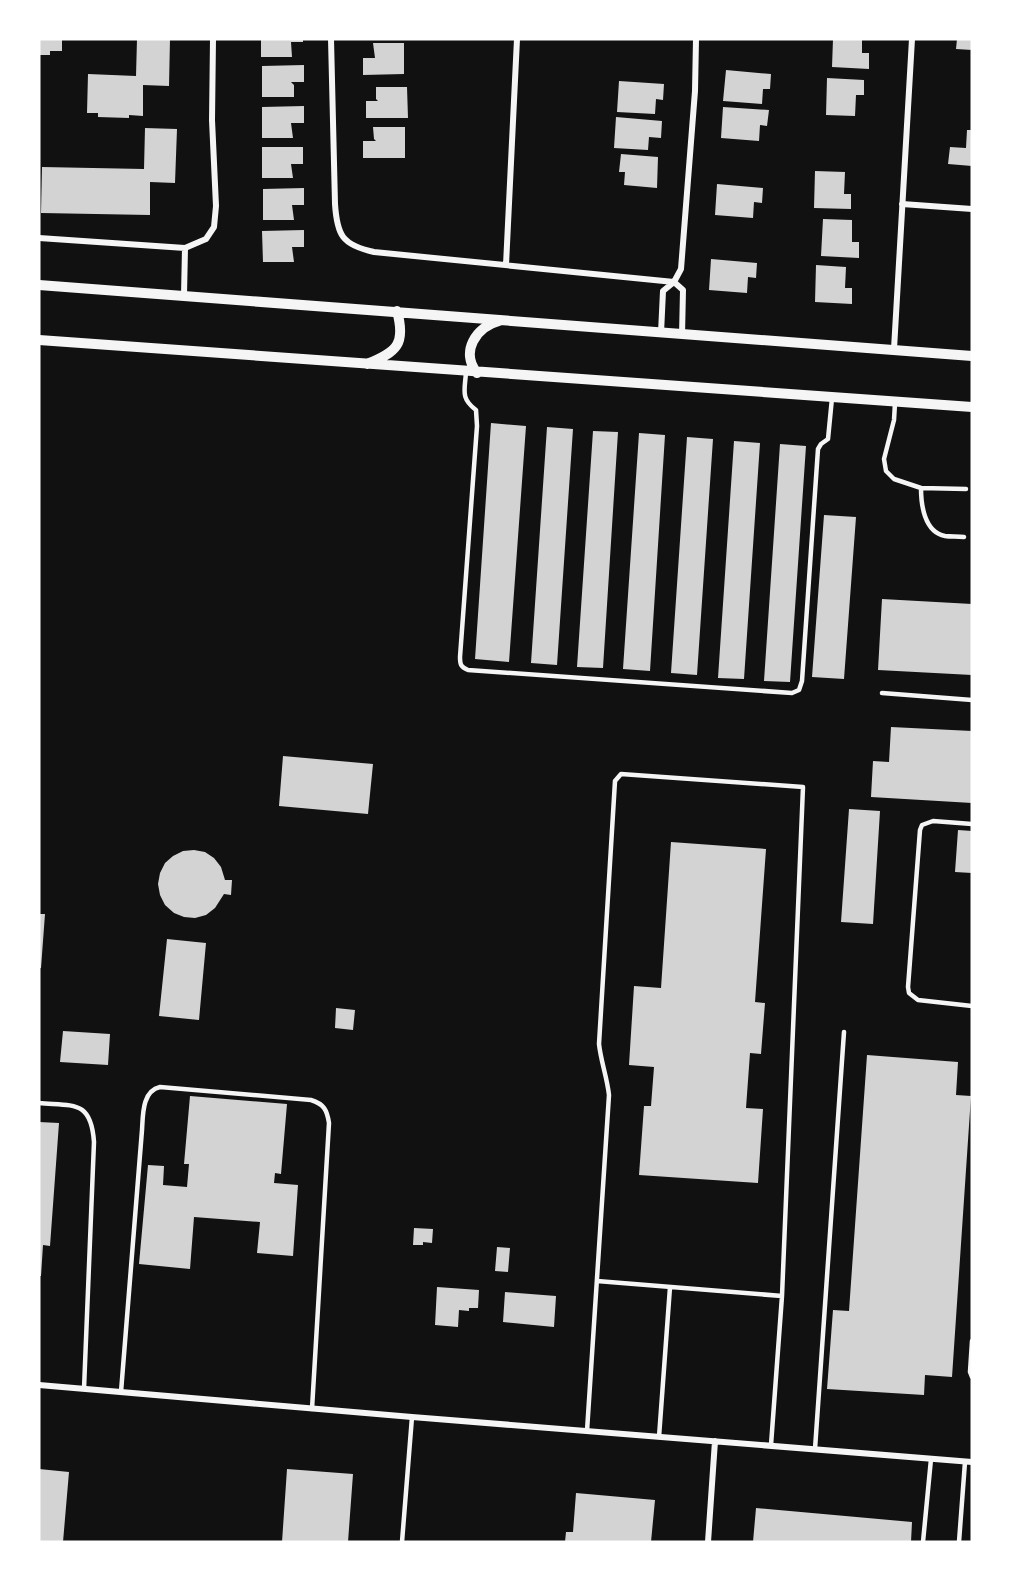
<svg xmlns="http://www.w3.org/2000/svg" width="1011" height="1581" font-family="Literata,serif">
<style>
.building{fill:#d3d3d3}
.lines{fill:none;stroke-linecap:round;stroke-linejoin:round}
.service{stroke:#f5f5f5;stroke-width:4.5}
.minor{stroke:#f5f5f5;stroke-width:6}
.tertiary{stroke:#f5f5f5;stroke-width:10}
</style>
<rect width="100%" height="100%" fill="#111"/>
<!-- building -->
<path class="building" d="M 39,39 L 62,39 L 62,51 L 50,51 L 50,55 L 39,55 Z
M 137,39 L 170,39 L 169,86 L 143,85 L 143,116 L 129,115 L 129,118 L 98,117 L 98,113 L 87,113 L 88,74 L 136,76 Z
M 261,39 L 303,39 L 303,42 L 291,42 L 292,57 L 261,57 Z
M 833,39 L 862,39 L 862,53 L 869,53 L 869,69 L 832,67 Z
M 957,39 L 972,39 L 972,50 L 956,49 Z
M 373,43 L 404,43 L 404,74 L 363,75 L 363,58 L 375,58 Z
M 304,65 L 304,82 L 291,82 L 294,85 L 294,97 L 262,97 L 262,66 Z
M 726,70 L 771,74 L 770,89 L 763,89 L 762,104 L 723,101 Z
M 827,78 L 864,80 L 864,95 L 856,95 L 855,116 L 826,115 Z
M 619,81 L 664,84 L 663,100 L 656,99 L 655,114 L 617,112 Z
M 376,87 L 407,87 L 408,118 L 366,118 L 366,101 L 378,101 L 376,99 Z
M 304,106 L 304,123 L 291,123 L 293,138 L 262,138 L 262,107 Z
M 723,107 L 769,110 L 767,126 L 760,125 L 759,141 L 721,138 Z
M 616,117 L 662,121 L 661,138 L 649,137 L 648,150 L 614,148 Z
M 373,127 L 405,127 L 405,158 L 363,158 L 363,141 L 376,141 L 374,139 Z
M 145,128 L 177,129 L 175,183 L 150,182 L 150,215 L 41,213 L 42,167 L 144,169 Z
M 967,130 L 972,130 L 972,166 L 948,164 L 950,147 L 966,148 Z
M 262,147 L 303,147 L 303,164 L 291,164 L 293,178 L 262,178 Z
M 621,154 L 658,157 L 657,188 L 624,185 L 625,172 L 619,172 Z
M 815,171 L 845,172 L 844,194 L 851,194 L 851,209 L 814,208 Z
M 717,184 L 763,188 L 762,203 L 754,202 L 753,218 L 715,215 Z
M 304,188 L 304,205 L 292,205 L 294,220 L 263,220 L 263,189 Z
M 823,219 L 852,220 L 852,242 L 859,242 L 859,258 L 821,256 Z
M 304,230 L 304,247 L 292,247 L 294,262 L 263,262 L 262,231 Z
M 711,259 L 757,263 L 756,278 L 748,277 L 747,293 L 709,290 Z
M 816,265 L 846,267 L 845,288 L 852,288 L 852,304 L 815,302 Z
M 491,423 L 526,426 L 509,662 L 475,659 Z
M 547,427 L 573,429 L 557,665 L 531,663 Z
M 593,431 L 618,432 L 603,668 L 577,667 Z
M 639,433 L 665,435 L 650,671 L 623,669 Z
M 687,437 L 713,439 L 697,675 L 671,673 Z
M 734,441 L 760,443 L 744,679 L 718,678 Z
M 780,444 L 806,446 L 790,682 L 764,681 Z
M 824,515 L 856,517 L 844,679 L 812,677 Z
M 882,599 L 972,604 L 972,675 L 878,670 Z
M 891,727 L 972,731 L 972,803 L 871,797 L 873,761 L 889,762 Z
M 283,756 L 373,764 L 368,814 L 279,806 Z
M 849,809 L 880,811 L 873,924 L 841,922 Z
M 958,830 L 972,831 L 972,873 L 955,872 Z
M 671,842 L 766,849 L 755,1002 L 765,1003 L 761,1054 L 750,1053 L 746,1108 L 763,1109 L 758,1183 L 639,1175 L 644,1106 L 651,1106 L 654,1067 L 629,1065 L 634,986 L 661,988 Z
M 194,850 L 205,852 L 214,858 L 221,867 L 225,880 L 232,880 L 231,895 L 224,894 L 215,908 L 206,915 L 195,918 L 184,917 L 174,913 L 165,905 L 160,895 L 158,884 L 160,873 L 165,863 L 173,856 L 183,851 Z
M 39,914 L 45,914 L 41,968 L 39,968 Z
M 167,939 L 206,943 L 199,1020 L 159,1016 Z
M 336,1008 L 355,1010 L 353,1030 L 335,1028 Z
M 63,1031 L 110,1034 L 108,1065 L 60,1062 Z
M 867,1055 L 958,1062 L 956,1095 L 971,1096 L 952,1377 L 925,1375 L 924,1395 L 827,1389 L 833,1310 L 849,1311 Z
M 190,1096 L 287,1104 L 281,1174 L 275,1173 L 274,1183 L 298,1185 L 293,1256 L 257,1253 L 260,1222 L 194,1217 L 190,1269 L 139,1264 L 148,1165 L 164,1166 L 163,1185 L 187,1187 L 189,1164 L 184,1164 Z
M 39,1122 L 59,1123 L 50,1246 L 43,1245 L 41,1276 L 39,1276 Z
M 414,1228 L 433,1229 L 432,1243 L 423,1242 L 423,1245 L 413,1245 Z
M 497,1247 L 510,1248 L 508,1272 L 495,1271 Z
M 437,1287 L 479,1290 L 478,1308 L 469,1308 L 469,1311 L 459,1310 L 458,1327 L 435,1325 Z
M 505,1292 L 556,1296 L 554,1327 L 503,1322 Z
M 39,1469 L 69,1472 L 63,1542 L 39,1542 Z
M 287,1469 L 353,1474 L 348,1542 L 282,1542 Z
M 576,1493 L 655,1500 L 651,1542 L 565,1542 L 566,1532 L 573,1532 Z
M 756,1508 L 912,1522 L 911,1542 L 753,1542 Z"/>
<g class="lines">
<!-- service -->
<path class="service" d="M 466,372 C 465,390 460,398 476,410 L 477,426 L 460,657 C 460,665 461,667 468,670 L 792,693 L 799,690 L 802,681 L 818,449 L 821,444 L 828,439 L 832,398
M 895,403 L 894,420 L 884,459 L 886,471 L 894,479 L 921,488 C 921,504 924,532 945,536 C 951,537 958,536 964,537
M 921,488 L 966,489
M 882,693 L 972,700
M 972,824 L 933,821 L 922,825 L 920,830 L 908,987 L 909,993 L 918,1000 L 972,1006
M 39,1103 C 74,1106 91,1100 94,1142 L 84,1389
M 597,1281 L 782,1296 L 771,1445
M 972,1341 L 970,1372 L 972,1377
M 121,1392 L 142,1130 C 143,1115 142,1091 160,1087 L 311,1100 C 324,1104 327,1110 329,1123 L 312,1409
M 587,1431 L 609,1095 C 607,1077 601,1062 599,1044 L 615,781 L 621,774 L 803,787 L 782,1296
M 659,1437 L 670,1287
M 815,1449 L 844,1032
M 402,1542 L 412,1417
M 923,1542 L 931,1459
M 959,1542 L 965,1462"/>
<!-- minor -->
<path class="minor" d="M 331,39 L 335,204 C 337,235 342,245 374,252 L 674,282
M 902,204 L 972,209
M 39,238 L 185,248 L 206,239 L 214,227 L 216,206 L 212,120 L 213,39
M 506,265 L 517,39
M 674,282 L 683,290 L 682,335
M 184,295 L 185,248
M 661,333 L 663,291 L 674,282 L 681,269 L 695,91 L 696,39
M 894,349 L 912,39
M 39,1385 L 412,1417 L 972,1462
M 708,1542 L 715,1441"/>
<!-- tertiary -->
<path class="tertiary" d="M 39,285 L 972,356
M 39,340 L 972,407
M 367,364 C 397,352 406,344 397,311
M 477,373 C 460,352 476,327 499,321"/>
</g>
<!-- border -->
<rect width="1011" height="1581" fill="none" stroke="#ffffff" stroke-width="81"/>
</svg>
